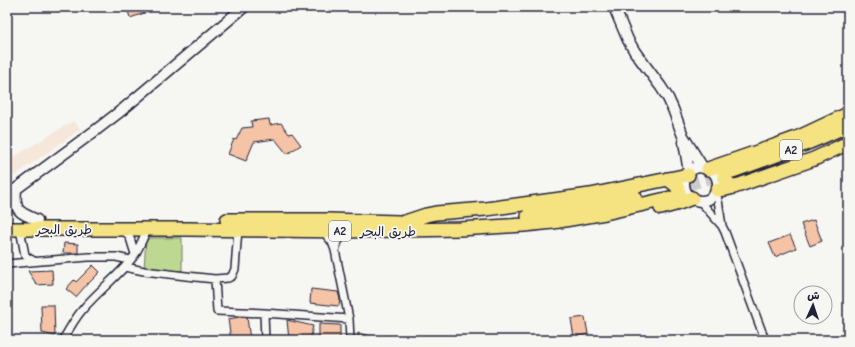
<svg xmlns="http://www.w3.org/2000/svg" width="855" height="347" font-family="'Comic Neue','Playpen Sans Arabic',sans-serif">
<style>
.built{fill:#f6e7db}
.green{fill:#bdd890;stroke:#707d66}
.building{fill:#f5c3a5;stroke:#22223b}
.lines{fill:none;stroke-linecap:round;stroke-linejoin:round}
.highway-tunnel{stroke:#cccccd;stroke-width:13;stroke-dasharray:13 6;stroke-linecap:butt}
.street-casing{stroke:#22223b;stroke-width:10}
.secondary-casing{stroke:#22223b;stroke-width:13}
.highway-casing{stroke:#22223b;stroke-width:16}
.street{stroke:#f6f6f2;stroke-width:7}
.secondary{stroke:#f6f6f2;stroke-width:10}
.highway{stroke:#f5e382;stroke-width:13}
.labels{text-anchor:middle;stroke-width:3.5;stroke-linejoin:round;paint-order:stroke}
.shield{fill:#f6f6f2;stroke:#626272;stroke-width:1}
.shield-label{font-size:12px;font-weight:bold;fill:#22223b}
.street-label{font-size:13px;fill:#22223b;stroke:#f6f6f2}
</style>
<rect width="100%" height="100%" fill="#f6f6f2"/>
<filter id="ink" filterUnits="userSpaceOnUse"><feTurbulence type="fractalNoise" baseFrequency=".025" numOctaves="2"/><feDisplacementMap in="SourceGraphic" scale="8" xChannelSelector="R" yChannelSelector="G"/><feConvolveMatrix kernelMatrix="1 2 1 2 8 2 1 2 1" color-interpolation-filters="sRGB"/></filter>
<g filter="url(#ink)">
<!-- built -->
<path class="built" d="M 73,121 L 81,129 L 7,181 L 7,161 Z"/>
<!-- green -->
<path class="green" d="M 146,238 L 182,238 L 182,271 L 144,269 Z"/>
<!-- building -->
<path class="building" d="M 127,7 L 159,7 L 159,8 L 130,18 Z
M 269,119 L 270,125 L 281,123 L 289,134 L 292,133 L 301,145 L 287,154 L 275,139 L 254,142 L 246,161 L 228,154 L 234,139 L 236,140 L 242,128 L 252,127 L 251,121 Z
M 814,220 L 822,241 L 810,246 L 801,224 Z
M 790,235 L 796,248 L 775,257 L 769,243 Z
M 64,243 L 78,244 L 78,253 L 63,253 Z
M 93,265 L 100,272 L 88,284 L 88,283 L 76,297 L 66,289 L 74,280 L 76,282 Z
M 52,270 L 53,284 L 37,285 L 28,271 Z
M 311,289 L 338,292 L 340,299 L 339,306 L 310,303 Z
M 41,305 L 54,305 L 55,336 L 42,333 Z
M 240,317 L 247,317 L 250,340 L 231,340 L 228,319 Z
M 585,317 L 588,334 L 574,337 L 571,319 Z
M 287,320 L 313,326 L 310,340 L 289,340 Z
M 319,324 L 340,325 L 340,340 L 319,340 Z
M 358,333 L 380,338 L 380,340 L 358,340 Z"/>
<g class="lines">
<!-- highway-tunnel -->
<path class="highway-tunnel" d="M 668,190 L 733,171"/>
<!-- street casing -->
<g class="street-casing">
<path id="street" d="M 716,192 L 718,200 L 722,226
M 700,201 L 722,226 L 725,232 L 765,340
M 123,228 L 130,238 L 135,254
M 20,229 L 25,255 L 27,257 L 34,261
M 323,231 L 332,242 L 335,250 L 349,319 L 350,340
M 335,250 L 338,242 L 344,231
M 7,264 L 88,257 L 116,257 L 130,260
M 125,267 L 144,271 L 186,276 L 215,279 L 228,278 L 232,276 L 235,269 L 238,229
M 215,279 L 217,311 L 264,313 L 349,319
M 264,313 L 265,340
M 63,340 C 69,329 75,318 83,309 C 99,290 119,276 134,256 C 139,249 143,237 148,229"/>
</g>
<!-- secondary casing -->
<g class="secondary-casing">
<path id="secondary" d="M 614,7 L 628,40 L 635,52 L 661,87 L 668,98 L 673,109 L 683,136 L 703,168
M 684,142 L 689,172
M684 184a17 17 0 1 1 34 0a17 17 0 1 1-34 0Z
M 16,189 C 14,211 18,212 37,220
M 7,194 L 16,189 L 96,130 L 122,110 L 244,7"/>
</g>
<!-- highway casing -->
<g class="highway-casing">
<path id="highway" d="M 727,163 C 721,173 724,182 734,187
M 708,169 L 766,149 L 799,137 L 848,114
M 733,171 C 772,157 811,143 848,125
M 667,179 C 678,185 681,190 679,203
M 717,190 L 726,189 L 734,187 L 771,174 L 814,159 L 848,143
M 661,208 L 679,203 L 692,198
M 528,216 L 594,206 L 635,197
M 227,220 L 328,220 L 399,222
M 405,222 L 426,215 L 436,213 L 486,209 L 590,195 L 688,175
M 7,229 L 188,229 L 344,231 L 460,229 L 524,225 L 553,222 L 605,213 L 670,198"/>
</g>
<!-- street -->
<use href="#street" class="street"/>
<!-- secondary -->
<use href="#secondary" class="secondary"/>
<!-- highway -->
<use href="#highway" class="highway"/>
</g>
</g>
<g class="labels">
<!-- shield labels -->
<g class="shield">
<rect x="780" y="140" width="22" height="20" rx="3"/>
<rect x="329" y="221" width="22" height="20" rx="3"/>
</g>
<g class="shield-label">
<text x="791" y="154">A2</text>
<text x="340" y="235">A2</text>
</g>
<!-- street labels -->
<g class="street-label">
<text x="64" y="234">طريق البحر</text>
<text x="388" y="236">طريق البحر</text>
</g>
</g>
<!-- margin -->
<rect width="855" height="347" fill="none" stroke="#f6f6f2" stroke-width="24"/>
<rect x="12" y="12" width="831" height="323" fill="none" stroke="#22223b" stroke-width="1.5" filter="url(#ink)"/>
<!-- north arrow -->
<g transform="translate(813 305) rotate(3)"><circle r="19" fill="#f6f6f2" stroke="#a1a1a9"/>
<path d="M0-3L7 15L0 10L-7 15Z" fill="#22223b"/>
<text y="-6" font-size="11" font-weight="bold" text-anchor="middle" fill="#22223b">ش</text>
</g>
</svg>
